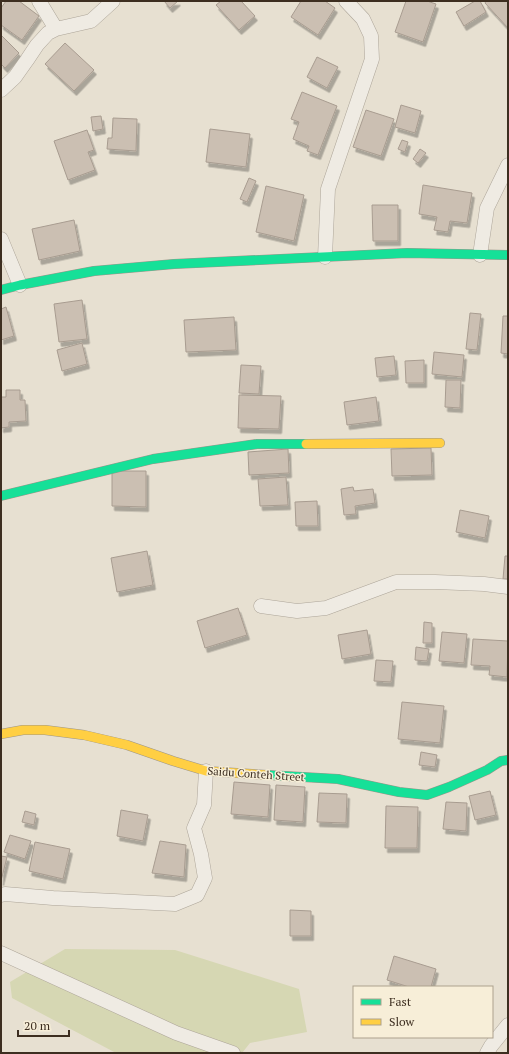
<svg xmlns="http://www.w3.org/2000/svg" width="509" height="1054" font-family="'PT Serif',serif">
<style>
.green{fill:#d6d7b3}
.building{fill:#cbbfb2;stroke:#a89c90;filter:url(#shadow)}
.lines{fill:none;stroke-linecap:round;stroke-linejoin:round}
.street-casing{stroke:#ada599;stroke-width:15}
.fast-casing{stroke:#9c958a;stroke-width:10}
.slow-casing{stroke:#9c958a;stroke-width:10}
.street{stroke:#efebe3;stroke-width:14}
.fast{stroke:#16e098;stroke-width:9}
.slow{stroke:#ffcf43;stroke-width:9}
.labels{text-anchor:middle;stroke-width:3;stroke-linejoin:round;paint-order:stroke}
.street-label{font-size:11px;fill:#3d2e20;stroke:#f7eed8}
</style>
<defs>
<filter id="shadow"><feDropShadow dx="2.5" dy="4.5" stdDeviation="0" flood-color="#0004"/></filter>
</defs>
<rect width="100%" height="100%" fill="#e7e0d1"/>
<!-- green -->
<path class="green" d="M 65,949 L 175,950 L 299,989 L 307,1032 L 250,1043 L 242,1053 L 116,1053 L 12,998 L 10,982 Z"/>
<!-- building -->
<path class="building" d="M 6,1 L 19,1 L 39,16 L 22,40 L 1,25 L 1,8 Z
M 164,1 L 178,1 L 170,8 Z
M 221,1 L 241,1 L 255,16 L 239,30 L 216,5 Z
M 301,1 L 325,1 L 335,8 L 318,35 L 291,17 Z
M 406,1 L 427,1 L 436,4 L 423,42 L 395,32 Z
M 475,1 L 480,1 L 486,12 L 464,26 L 456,12 Z
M 486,1 L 508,1 L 508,28 L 485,3 Z
M 1,35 L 19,53 L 5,68 L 1,64 Z
M 65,43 L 94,70 L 74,91 L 45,64 Z
M 317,57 L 338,67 L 327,88 L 307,77 Z
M 302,92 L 337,106 L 318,155 L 307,151 L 309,146 L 293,139 L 299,122 L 291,119 Z
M 401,105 L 421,111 L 415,133 L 395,127 Z
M 366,110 L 394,119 L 381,156 L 353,147 Z
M 101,116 L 103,129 L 93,131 L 91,117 Z
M 113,118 L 137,119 L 136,151 L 107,149 L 108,138 L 112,138 Z
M 210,129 L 250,134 L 246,167 L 206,162 Z
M 87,130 L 94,150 L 88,152 L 95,170 L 68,180 L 54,141 Z
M 402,140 L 408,142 L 405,152 L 398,149 Z
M 420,149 L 426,153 L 418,163 L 413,159 Z
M 249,178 L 256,181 L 247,202 L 240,199 Z
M 423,185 L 472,193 L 467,223 L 450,221 L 448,232 L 434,230 L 437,217 L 419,214 Z
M 266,186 L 304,195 L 294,241 L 256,232 Z
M 372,205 L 398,205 L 398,241 L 373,241 Z
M 74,220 L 80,251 L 39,260 L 32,229 Z
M 82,300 L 87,339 L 59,342 L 54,304 Z
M 6,307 L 14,336 L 1,340 L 1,309 Z
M 470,313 L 481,314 L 477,350 L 466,349 Z
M 503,316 L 508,316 L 508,354 L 501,353 Z
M 234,317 L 236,350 L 186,352 L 184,320 Z
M 82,343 L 87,364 L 62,371 L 57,350 Z
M 434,352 L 464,355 L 462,377 L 432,374 Z
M 394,356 L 396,375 L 377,377 L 375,358 Z
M 424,360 L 424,383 L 406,383 L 405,361 Z
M 241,365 L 261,366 L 259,394 L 239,393 Z
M 446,380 L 461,380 L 460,408 L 445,407 Z
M 6,390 L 20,390 L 20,400 L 25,400 L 26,421 L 9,422 L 9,427 L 1,428 L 1,397 L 6,397 Z
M 239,395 L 281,396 L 279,429 L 238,428 Z
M 376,397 L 379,421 L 347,425 L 344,402 Z
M 431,448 L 432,475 L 392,476 L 391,449 Z
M 288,449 L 289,473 L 249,475 L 248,452 Z
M 112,471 L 146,471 L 146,507 L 112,506 Z
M 286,477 L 288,505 L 260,506 L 258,479 Z
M 353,487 L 354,491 L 373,489 L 375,503 L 355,506 L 356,514 L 344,515 L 341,489 Z
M 317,501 L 318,526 L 296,526 L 295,502 Z
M 460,510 L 489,516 L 485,538 L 456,532 Z
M 147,551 L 153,585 L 117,592 L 111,558 Z
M 505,556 L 508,556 L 508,579 L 503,579 Z
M 238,608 L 247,635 L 205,648 L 197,621 Z
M 424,622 L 432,623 L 432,643 L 423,643 Z
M 367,630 L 371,654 L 342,659 L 338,635 Z
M 442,632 L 467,634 L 464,663 L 439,661 Z
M 473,639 L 508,641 L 507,677 L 489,675 L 490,666 L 471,665 Z
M 416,647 L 429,649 L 427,661 L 415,660 Z
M 376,660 L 393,661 L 391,682 L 374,681 Z
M 402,702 L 444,706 L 440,743 L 398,739 Z
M 421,752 L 437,755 L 435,767 L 419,765 Z
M 234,782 L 270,785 L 268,817 L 231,814 Z
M 276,785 L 305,787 L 303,822 L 274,820 Z
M 490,791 L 496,815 L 475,820 L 469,796 Z
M 319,793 L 347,794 L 346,823 L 317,822 Z
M 446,802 L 467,803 L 466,831 L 443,829 Z
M 386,806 L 418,807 L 417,848 L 385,848 Z
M 121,810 L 148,815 L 143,841 L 117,836 Z
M 25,811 L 36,814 L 34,825 L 22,822 Z
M 10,835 L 31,841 L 25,859 L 4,852 Z
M 160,841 L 186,845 L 184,877 L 152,873 Z
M 35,842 L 70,849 L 63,879 L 29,871 Z
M 1,856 L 7,857 L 1,881 Z
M 290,910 L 311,911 L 311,936 L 290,936 Z
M 394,956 L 436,969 L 431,987 L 409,987 L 387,980 Z"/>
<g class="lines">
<!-- street casing -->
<g class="street-casing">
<path id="street" d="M 39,1 L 56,29
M 1,90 L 15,77 L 27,60 L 37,45 L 48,33 L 56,29 L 91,21 L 113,1
M 1,239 L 20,285
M 480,255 L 487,208 L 508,165
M 325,257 L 328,189 L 372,59 L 371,36 L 363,19 L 346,1
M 261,606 L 297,611 L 326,608 L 396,582 L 435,582 L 484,584 L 508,587
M 1,895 L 5,894 L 53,898 L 175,904 L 197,895 L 205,878 L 201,854 L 194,828 L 204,805 L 206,771
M 1,953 L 176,1033 L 233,1053
M 487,1053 L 491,1046 L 508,1025"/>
</g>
<!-- fast casing -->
<g class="fast-casing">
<path id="fast" d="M 1,290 L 20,285 L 94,271 L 174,264 L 407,253 L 508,255
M 1,496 L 153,459 L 257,444 L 306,444
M 267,775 L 338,779 L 399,792 L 427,795 L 449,787 L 487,770 L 501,761 L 508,760"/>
</g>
<!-- slow casing -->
<g class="slow-casing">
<path id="slow" d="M 306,444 L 440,443
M 1,734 L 23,730 L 45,730 L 84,735 L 127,745 L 173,761 L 206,771 L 267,775"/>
</g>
<!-- street -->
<use href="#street" class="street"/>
<!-- fast -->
<use href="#fast" class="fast"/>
<!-- slow -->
<use href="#slow" class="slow"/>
</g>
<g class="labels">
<!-- street labels -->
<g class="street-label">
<text transform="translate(256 774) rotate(4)" y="4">Saidu Conteh Street</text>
</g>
</g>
<!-- border -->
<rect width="509" height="1054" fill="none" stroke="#3d2e20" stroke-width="4"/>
<!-- legend -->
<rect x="353" y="986" width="140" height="52" fill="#f7eed8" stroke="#ada18e"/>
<rect x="361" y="999" width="20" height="6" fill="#16e098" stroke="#ada18e"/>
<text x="389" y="1006" font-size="12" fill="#3d2e20">Fast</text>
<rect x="361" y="1019" width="20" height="6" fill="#ffcf43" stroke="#ada18e"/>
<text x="389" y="1026" font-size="12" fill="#3d2e20">Slow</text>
<!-- scale -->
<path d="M18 1030v6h51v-6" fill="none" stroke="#3d2e20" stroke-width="2"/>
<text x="24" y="1030" font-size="12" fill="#3d2e20" stroke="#f7eed8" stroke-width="3" paint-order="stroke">20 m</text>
</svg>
